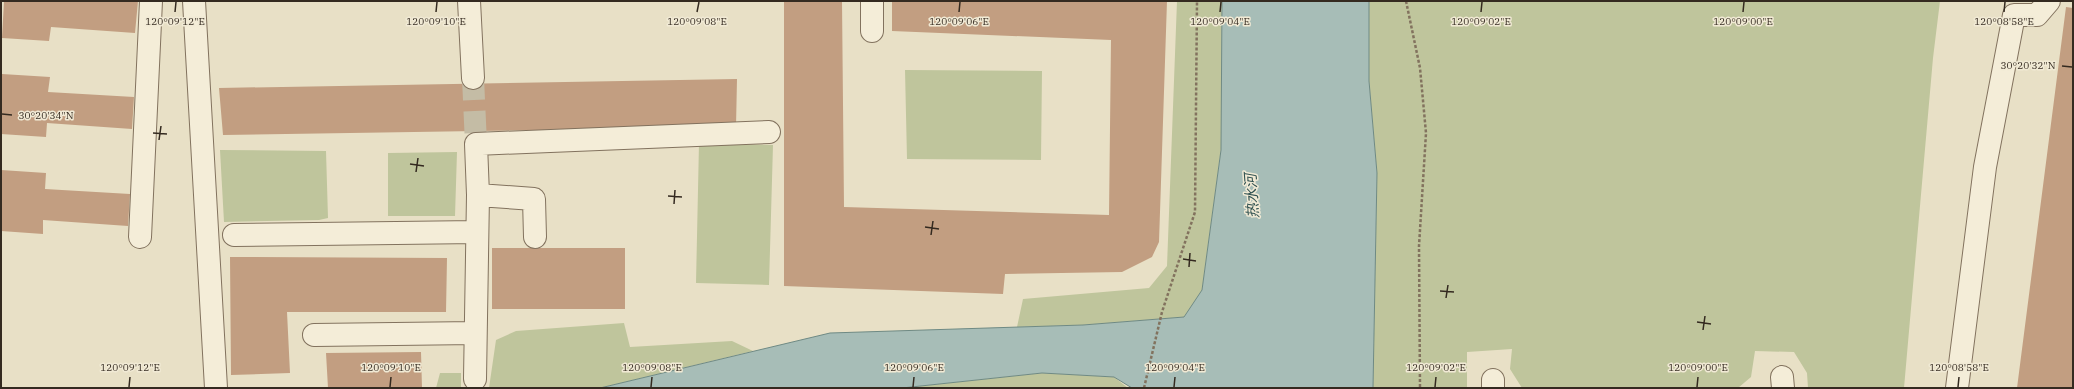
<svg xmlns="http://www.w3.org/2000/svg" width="2074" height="389" font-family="'IBM Plex Serif','Noto Sans SC',serif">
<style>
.green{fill:#bfc59c}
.water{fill:#a7bdb7;stroke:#6f8a84}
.building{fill:#c29e81}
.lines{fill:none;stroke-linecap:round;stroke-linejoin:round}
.minor-tunnel{stroke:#c4bca5;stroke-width:22;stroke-dasharray:22 11;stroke-linecap:butt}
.minor-casing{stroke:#82725e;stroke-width:24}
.path{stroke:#82725e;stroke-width:2.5;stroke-dasharray:3 2;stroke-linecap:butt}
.minor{stroke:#f4edd8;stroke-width:22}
.ticks{fill:none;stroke:#342a20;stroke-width:1.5}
.labels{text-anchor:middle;stroke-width:3;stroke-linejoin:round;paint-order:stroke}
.water-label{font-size:15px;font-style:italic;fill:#315251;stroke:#f1ead5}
.ticks-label{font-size:10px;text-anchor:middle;fill:#342a20;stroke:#f1ead5;stroke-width:3;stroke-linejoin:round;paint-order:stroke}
</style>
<rect width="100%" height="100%" fill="#e8e0c6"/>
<!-- green -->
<path class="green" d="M 1177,1 L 1222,1 L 1221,149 L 1202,290 L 1184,317 L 1083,325 L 1017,327 L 1023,299 L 1149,288 L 1167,266 Z
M 1369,1 L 1940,1 L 1933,58 L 1904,388 L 1808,388 L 1807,373 L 1794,352 L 1755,351 L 1751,377 L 1738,388 L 1522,388 L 1510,369 L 1512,349 L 1467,352 L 1467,388 L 1373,388 L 1377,173 L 1369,81 Z
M 905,70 L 1042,71 L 1041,160 L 907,159 Z
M 699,143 L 773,145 L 769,285 L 696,283 Z
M 220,150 L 326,151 L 328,218 L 319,220 L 224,222 Z
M 457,152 L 455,216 L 388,216 L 388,153 Z
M 624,323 L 630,347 L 732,341 L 753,351 L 600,388 L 489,388 L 496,340 L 516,331 Z
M 440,373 L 461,373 L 461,388 L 436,388 Z
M 1042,373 L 1114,377 L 1128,388 L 902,388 Z"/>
<!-- water -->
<path class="water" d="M 1222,1 L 1369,1 L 1369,81 L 1377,173 L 1373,388 L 1132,388 L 1114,377 L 1042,373 L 902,388 L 600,388 L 830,333 L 1083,325 L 1184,317 L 1202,290 L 1221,150 Z"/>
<!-- building -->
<path class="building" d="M 4,1 L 138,1 L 135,33 L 51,27 L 49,41 L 2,38 Z
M 784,1 L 842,1 L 844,207 L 1109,215 L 1111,40 L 892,31 L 892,1 L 1167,1 L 1159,242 L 1152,257 L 1122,272 L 1005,274 L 1003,294 L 784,286 Z
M 2066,7 L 2073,8 L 2073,388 L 2017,388 Z
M 2,74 L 50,77 L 48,92 L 134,97 L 132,129 L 47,123 L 46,137 L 1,134 Z
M 737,79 L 736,127 L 223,135 L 219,88 Z
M 1,170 L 46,173 L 45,189 L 130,194 L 128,226 L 43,220 L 43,234 L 1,231 Z
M 492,248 L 625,248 L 625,309 L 492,309 Z
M 230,257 L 447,258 L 446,312 L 287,312 L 290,373 L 231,375 Z
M 421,352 L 422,388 L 328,388 L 326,353 Z"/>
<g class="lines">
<!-- minor-tunnel -->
<path class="minor-tunnel" d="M 473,78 L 476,144"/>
<!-- minor casing -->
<g class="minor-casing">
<path id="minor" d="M 194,1 L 216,388
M 469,1 L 473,78
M 872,31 L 872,1
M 478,195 L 534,199 L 535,237
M 234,235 L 477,232
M 140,237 L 151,1
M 314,335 L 475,333
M 1782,377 L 1783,388
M 475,379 L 478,195 L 476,144 L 769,132
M 1493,388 L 1493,380
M 1957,388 L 1985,167 L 2014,15 L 2037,15 L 2049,1"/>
</g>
<!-- path -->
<path class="path" d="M 1406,1 L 1420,68 L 1426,133 L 1419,246 L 1420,388
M 1144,388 L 1162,312 L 1195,212 L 1197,1"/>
<!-- minor -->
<use href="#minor" class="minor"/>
</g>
<!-- ticks -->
<path class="ticks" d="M 175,12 L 176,2M 436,12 L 437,2M 697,12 L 699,2M 959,12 L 960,2M 1220,12 L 1221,2M 1481,12 L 1482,2M 1743,12 L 1744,2M 2004,12 L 2005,2M 2062,66 L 2072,67M 2,114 L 12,115M 153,133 L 167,134M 159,140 L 161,126M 410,164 L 424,166M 416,172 L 418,158M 668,196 L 682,197M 674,204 L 675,190M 925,227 L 939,229M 931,235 L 933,221M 1183,259 L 1196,261M 1189,267 L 1190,253M 1440,291 L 1454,292M 1446,298 L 1448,285M 1697,322 L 1711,324M 1703,330 L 1705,316M 129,387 L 130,377M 390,387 L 391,377M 651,387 L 652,377M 913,387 L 914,377M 1174,387 L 1175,377M 1435,387 L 1436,377M 1697,387 L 1698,377M 1958,387 L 1959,377"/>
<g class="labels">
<!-- water labels -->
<g class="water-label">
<text transform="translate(1252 196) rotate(-94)" y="5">热水河</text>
</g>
</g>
<g class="ticks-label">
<text x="175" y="25">120°09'12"E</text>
<text x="436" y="25">120°09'10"E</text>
<text x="697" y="25">120°09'08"E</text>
<text x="959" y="25">120°09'06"E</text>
<text x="1220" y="25">120°09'04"E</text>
<text x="1481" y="25">120°09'02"E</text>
<text x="1743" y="25">120°09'00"E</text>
<text x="2004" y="25">120°08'58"E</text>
<text x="2028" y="69">30°20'32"N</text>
<text x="46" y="119">30°20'34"N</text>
<text x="130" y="371">120°09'12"E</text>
<text x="391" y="371">120°09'10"E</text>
<text x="652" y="371">120°09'08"E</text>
<text x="914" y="371">120°09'06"E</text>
<text x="1175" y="371">120°09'04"E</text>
<text x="1436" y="371">120°09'02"E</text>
<text x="1698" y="371">120°09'00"E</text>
<text x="1959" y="371">120°08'58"E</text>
</g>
<!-- border -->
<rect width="2074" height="389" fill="none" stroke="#342a20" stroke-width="4"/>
</svg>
